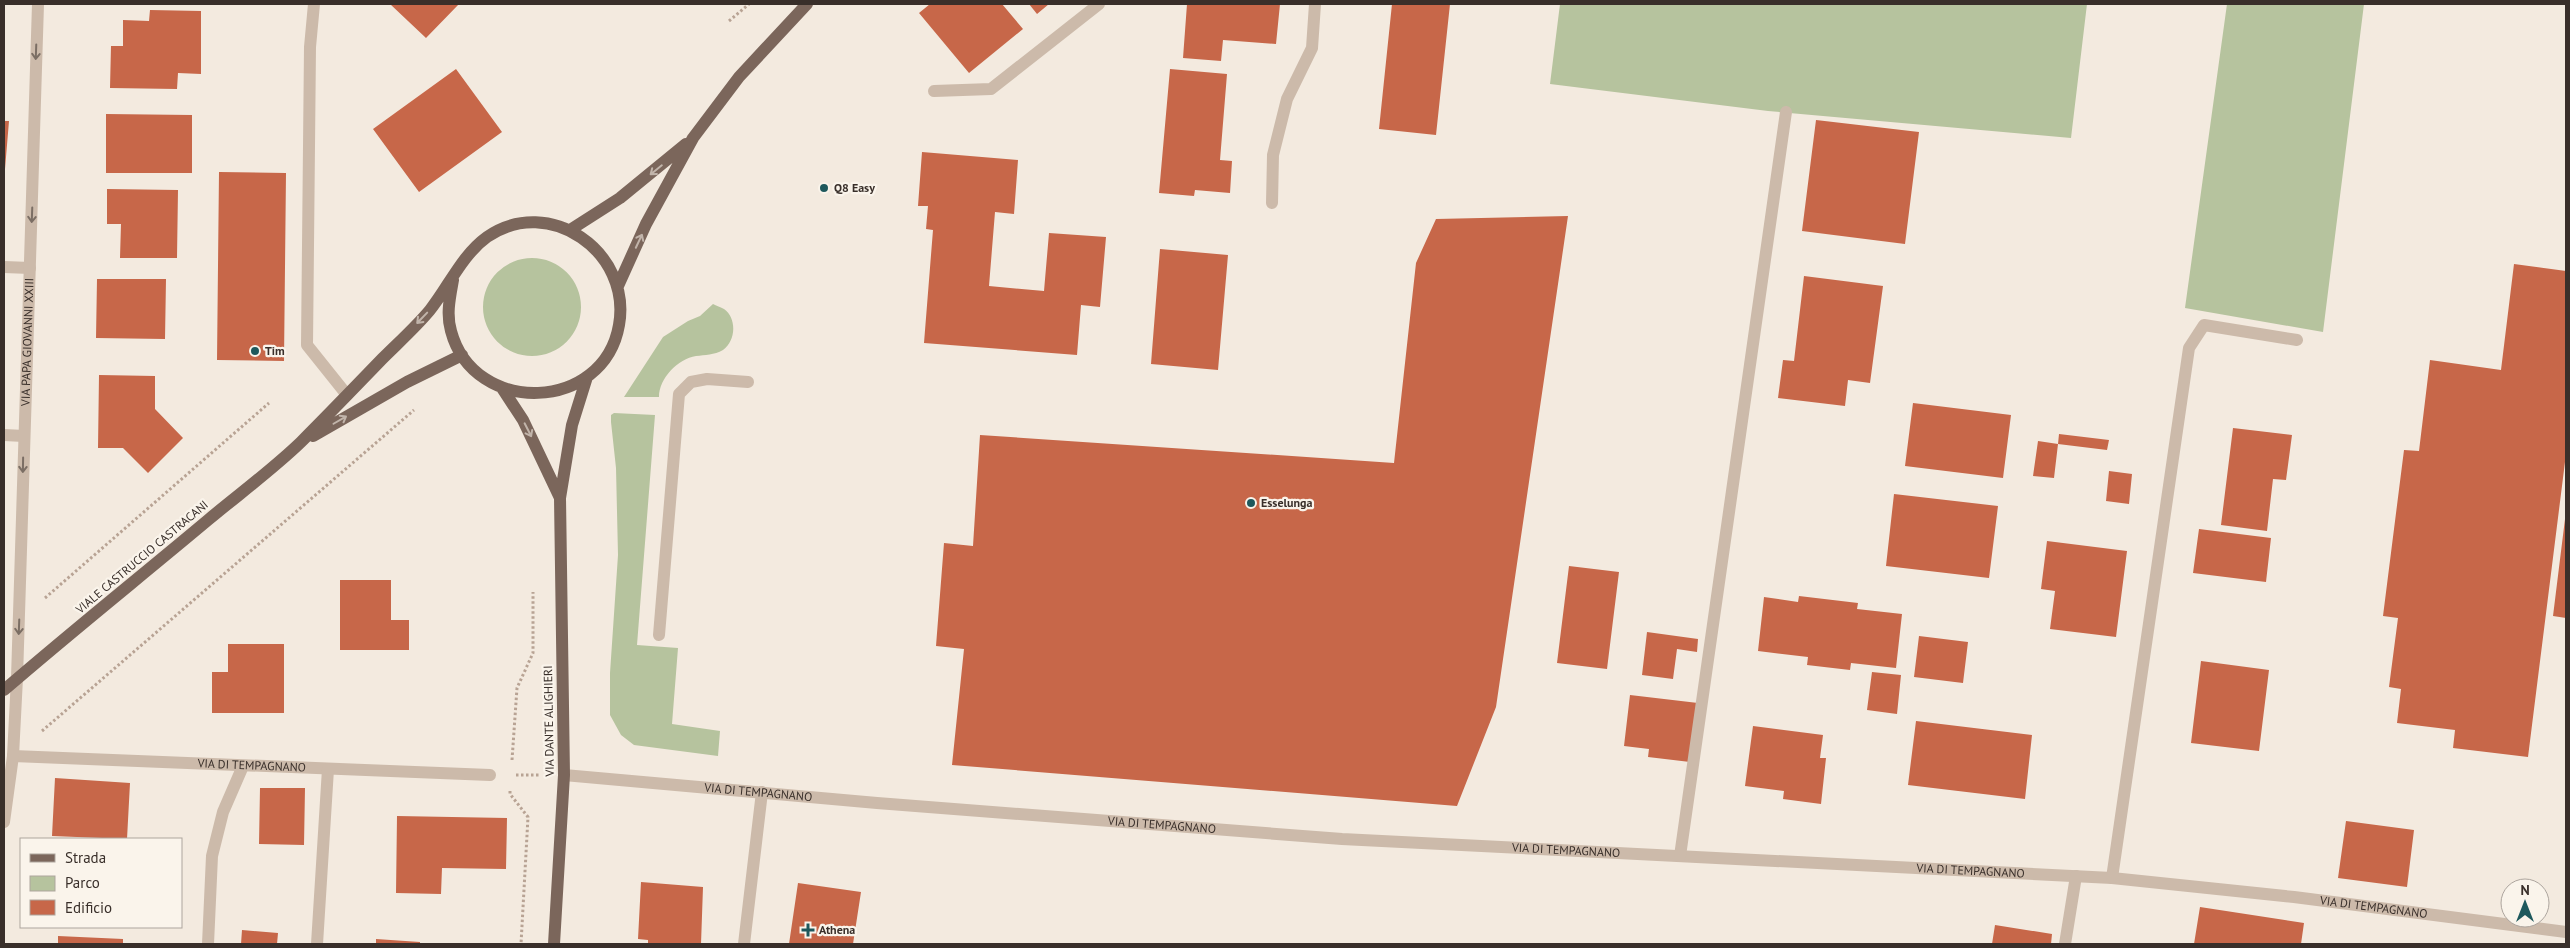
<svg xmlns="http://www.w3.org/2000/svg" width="2570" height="948" font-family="'PT Sans',sans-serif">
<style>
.green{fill:#b6c39e}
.building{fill:#c76749}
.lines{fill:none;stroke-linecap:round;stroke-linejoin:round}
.path{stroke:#b8a394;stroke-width:3;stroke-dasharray:2.5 2.5;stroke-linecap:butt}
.minor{stroke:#ccbaaa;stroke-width:12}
.major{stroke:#7b665b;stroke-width:12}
.oneway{stroke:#7b6e64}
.oneway2{stroke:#c1b4aa}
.poi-dot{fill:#1e585c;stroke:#faf4eb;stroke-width:2}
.labels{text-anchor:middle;stroke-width:4.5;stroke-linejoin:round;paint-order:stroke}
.poi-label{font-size:12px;font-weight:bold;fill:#392f2a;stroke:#faf4eb;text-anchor:start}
.street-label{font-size:12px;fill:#392f2a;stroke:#faf4eb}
</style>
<rect width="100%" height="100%" fill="#f3eadf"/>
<!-- green -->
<path class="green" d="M 1560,4 L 2087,4 L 2071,138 L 1768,111 L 1550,84 Z
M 2227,4 L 2364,4 L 2323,332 L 2185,308 Z
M483 307a49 49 0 1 1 98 0a49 49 0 1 1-98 0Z
M 713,304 C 716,306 721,307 724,309 C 737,318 736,341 723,350 C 714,355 705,355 696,356 C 678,359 659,378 659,397 L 624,397 L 663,337 L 688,321 L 700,316 Z
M 614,413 L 655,415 L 637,645 L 678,648 L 672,724 L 720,731 L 718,756 L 634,745 L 621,735 L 610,715 L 610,673 L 618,555 L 616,468 L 611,422 L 611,415 Z"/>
<!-- building -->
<path class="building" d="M 390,4 L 459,4 L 426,38 Z
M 930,4 L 1002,4 L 1023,29 L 969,73 L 919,13 Z
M 1029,4 L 1049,4 L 1037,14 Z
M 1187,4 L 1280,4 L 1276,44 L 1223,40 L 1221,61 L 1183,58 Z
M 1392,4 L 1450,4 L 1436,135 L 1379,129 Z
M 150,10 L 201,11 L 201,74 L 178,73 L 177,89 L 110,88 L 111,46 L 123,46 L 123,20 L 149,21 Z
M 456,69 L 502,132 L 419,192 L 373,129 Z
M 1170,69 L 1227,74 L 1220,160 L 1232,161 L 1230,193 L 1195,190 L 1194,196 L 1159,193 Z
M 106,114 L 192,115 L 192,173 L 106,173 Z
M 1816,120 L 1919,132 L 1905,244 L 1802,231 Z
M 4,121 L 9,121 L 5,169 L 4,169 Z
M 922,152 L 1018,160 L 1014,214 L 995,212 L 989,286 L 1044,291 L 1049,233 L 1106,237 L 1100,307 L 1081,305 L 1077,355 L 924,343 L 933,230 L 926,229 L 928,206 L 918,206 Z
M 219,172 L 286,173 L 284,361 L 217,360 Z
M 107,189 L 178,190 L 177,258 L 120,258 L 121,224 L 107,224 Z
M 1568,216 L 1496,707 L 1457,806 L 952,765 L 964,649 L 936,646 L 944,543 L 973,546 L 980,435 L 1394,463 L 1416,263 L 1436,219 Z
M 1160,249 L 1228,255 L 1218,370 L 1151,364 Z
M 2514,264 L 2566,271 L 2566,454 L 2528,757 L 2453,748 L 2455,730 L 2397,723 L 2401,689 L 2389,687 L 2398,618 L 2383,616 L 2404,450 L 2419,451 L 2430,360 L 2501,370 Z
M 1804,276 L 1883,286 L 1870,383 L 1848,380 L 1845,406 L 1778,398 L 1783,360 L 1794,361 Z
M 97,279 L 166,279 L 165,339 L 96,338 Z
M 99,375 L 155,376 L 155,409 L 183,438 L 148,473 L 123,448 L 98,448 Z
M 1913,403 L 2011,415 L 2003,478 L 1905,466 Z
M 2233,428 L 2292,435 L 2286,480 L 2273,479 L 2267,531 L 2221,525 Z
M 2059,434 L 2109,440 L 2107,450 L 2058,444 L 2054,478 L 2033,476 L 2038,441 L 2058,444 Z
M 2109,471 L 2132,474 L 2129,504 L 2106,501 Z
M 1894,494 L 1998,506 L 1989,578 L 1886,566 Z
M 2565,519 L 2566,519 L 2566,618 L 2553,616 Z
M 2199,529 L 2271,538 L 2266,582 L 2193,573 Z
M 2047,541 L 2127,551 L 2116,637 L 2050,629 L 2055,591 L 2041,589 Z
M 1569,566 L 1619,572 L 1607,669 L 1557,663 Z
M 340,580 L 391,580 L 391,620 L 409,620 L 409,650 L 340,650 Z
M 1799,596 L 1858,603 L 1857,609 L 1902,614 L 1896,668 L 1851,663 L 1850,670 L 1807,665 L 1808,657 L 1758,651 L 1764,597 L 1798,602 Z
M 1647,632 L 1698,639 L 1697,652 L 1677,649 L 1673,679 L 1642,675 Z
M 1919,636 L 1968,642 L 1963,683 L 1914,677 Z
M 228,644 L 284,644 L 284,713 L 212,713 L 212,672 L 228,672 Z
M 2201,661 L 2269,670 L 2259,751 L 2191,743 Z
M 1872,672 L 1901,675 L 1897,714 L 1867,710 Z
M 1630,695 L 1698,703 L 1690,762 L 1648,757 L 1649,749 L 1624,746 Z
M 1916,721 L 2032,735 L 2025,799 L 1908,785 Z
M 1753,726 L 1823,735 L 1820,758 L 1826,758 L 1821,804 L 1783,799 L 1784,791 L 1745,786 Z
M 55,778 L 130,783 L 127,839 L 52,836 Z
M 260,788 L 305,788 L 304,845 L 259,844 Z
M 397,816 L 507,818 L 506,869 L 442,868 L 441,894 L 396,893 Z
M 2346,821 L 2414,830 L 2407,887 L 2338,878 Z
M 641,882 L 703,887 L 701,944 L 648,944 L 648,940 L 638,939 Z
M 798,883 L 861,892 L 853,944 L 789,944 Z
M 2200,907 L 2304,923 L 2301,944 L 2194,944 Z
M 1995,925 L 2052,934 L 2051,944 L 1992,944 Z
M 242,930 L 278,933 L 277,944 L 241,944 Z
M 58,936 L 123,939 L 123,944 L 58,944 Z
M 376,939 L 420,942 L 420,944 L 376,944 Z"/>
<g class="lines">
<!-- path -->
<path class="path" d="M 729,21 L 749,4
M 45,598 L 269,403
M 42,731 L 414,410
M 512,760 L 517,688 L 533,653 L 533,592
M 516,775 L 540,775
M 510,791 L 510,794 L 528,817 L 521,944"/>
<!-- minor -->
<g class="minor">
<path d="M 314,4 L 310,47 L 307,345 L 347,395"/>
<path d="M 934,91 L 991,89 L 1099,4"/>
<path d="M 1272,203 L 1273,155 L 1287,99 L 1312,48 L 1315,4"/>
<path d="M 4,267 L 30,268"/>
<path d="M 4,435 L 24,436"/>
<path d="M 659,635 L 679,394 L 691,382 L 707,379 L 748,382"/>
<path id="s1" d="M 13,756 L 490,775"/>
<path id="s2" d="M 564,775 L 877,803 L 1342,839 L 2112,878 L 2294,897 L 2566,932"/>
<path id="s3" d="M 4,822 L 13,756 L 17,678 L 38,4"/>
<path d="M 1680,856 L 1786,112"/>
<path d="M 2112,878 L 2189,348 L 2204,325 L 2297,340"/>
<path d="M 208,944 L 212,856 L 223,812 L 243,766"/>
<path d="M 317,944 L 328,769"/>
<path d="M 744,944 L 762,792"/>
<path d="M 2065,944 L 2076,876"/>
</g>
<!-- major -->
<path class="major" d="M 570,230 L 620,198 L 686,144
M 618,286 L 646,224 L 693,138 L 739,77 L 807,4
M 502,388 L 523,420 L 560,498
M 313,436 L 407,382 L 462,355
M 4,690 C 71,632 140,577 208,520 C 239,494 272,470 301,442 C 328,415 355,387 382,359 C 398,343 416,327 430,310 C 449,286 462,255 487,237 C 549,194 632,252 619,325 C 604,412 474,417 451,331 C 446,314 450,297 453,280
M 554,944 L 564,775 L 560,498 L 572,425 L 587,377"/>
</g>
<!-- one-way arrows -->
<defs><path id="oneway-shaft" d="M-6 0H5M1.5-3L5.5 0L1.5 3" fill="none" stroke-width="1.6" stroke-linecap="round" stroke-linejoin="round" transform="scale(1.25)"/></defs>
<g class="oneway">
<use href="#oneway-shaft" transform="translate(36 52) rotate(92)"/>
<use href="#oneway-shaft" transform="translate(32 215) rotate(92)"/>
<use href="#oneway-shaft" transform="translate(23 465) rotate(91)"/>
<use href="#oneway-shaft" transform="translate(19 627) rotate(92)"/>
</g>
<g class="oneway2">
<use href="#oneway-shaft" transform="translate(656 170) rotate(141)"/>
<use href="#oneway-shaft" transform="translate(639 241) rotate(-65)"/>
<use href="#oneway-shaft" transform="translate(422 318) rotate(134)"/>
<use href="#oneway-shaft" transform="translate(340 420) rotate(-30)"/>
<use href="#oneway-shaft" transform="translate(528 430) rotate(63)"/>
</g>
<!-- markers -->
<g class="poi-dot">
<circle cx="824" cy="188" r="5"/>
<circle cx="255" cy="351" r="5"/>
<circle cx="1251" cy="503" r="5"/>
<path d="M805.5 922.5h5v5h5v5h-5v5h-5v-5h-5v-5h5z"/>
</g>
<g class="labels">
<!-- poi labels -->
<g class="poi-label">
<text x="834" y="192">Q8 Easy</text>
<text x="265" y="355">Tim</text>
<text x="1261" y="507">Esselunga</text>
<text x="819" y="934">Athena</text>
</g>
<!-- street labels -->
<g class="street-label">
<text dy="4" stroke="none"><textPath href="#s3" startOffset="481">VIA PAPA GIOVANNI XXIII</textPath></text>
<text transform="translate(142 557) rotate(-40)" y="4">VIALE CASTRUCCIO CASTRACANI</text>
<text transform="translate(549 721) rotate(-91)" y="4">VIA DANTE ALIGHIERI</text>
<text dy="4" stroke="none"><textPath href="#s1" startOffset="239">VIA DI TEMPAGNANO</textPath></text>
<text dy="4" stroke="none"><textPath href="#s2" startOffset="195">VIA DI TEMPAGNANO</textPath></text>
<text dy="4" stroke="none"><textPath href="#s2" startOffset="600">VIA DI TEMPAGNANO</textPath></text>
<text dy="4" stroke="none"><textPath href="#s2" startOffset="1005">VIA DI TEMPAGNANO</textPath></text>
<text dy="4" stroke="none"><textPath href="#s2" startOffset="1410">VIA DI TEMPAGNANO</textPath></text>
<text dy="4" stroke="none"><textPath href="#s2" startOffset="1815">VIA DI TEMPAGNANO</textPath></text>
</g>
</g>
<!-- border -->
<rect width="2570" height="948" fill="none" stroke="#392f2a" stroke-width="10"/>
<!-- legend -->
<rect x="20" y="838" width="162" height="90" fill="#faf4eb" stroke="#ada59e"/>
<rect x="30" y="854" width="25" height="8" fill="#7b665b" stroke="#ada59e"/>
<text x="65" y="863" font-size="15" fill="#392f2a">Strada</text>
<rect x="30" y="876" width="25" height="15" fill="#b6c39e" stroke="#ada59e"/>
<text x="65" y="888" font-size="15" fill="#392f2a">Parco</text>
<rect x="30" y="900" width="25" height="15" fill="#c76749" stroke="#ada59e"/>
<text x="65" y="913" font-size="15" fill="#392f2a">Edificio</text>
<!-- north arrow -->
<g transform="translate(2525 903)"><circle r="24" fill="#faf4eb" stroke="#ada59e"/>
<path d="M0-4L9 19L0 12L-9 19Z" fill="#1e585c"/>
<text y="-8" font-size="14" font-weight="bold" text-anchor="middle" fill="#392f2a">N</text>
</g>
</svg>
